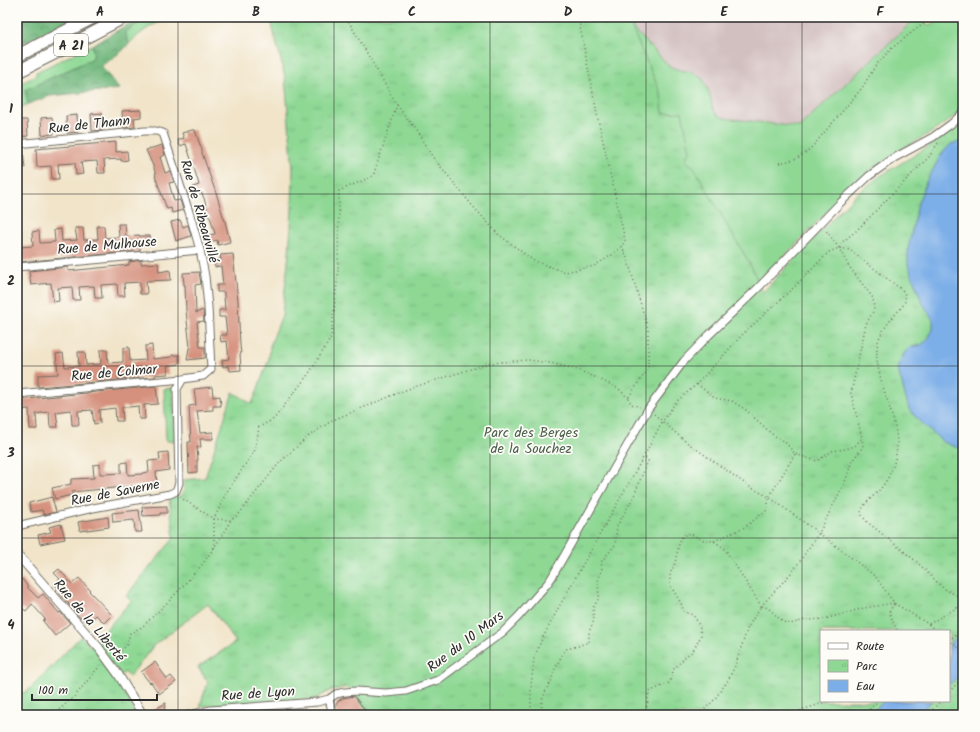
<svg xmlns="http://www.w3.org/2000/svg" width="980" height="732" font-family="Kalam,sans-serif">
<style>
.industrial{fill:#d2bfbf}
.grass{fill:#8ed894;stroke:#5c8260}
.forest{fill:url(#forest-crowns);stroke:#4e7254}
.park{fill:url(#park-tufts);stroke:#5c8260;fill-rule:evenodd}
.water{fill:#7baee8;stroke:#536c8a}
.building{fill:#d5917e}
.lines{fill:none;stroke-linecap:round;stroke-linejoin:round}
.minor-casing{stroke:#706c62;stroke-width:9}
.tertiary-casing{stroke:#706c62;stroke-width:10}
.motorway-casing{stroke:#706c62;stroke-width:14}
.path{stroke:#706c62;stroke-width:1.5;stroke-dasharray:1 3;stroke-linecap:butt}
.minor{stroke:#fff;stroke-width:7}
.tertiary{stroke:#fff;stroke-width:8}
.motorway{stroke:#fff;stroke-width:12}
.grid{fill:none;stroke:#2b2b2b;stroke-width:1;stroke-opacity:0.55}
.labels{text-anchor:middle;stroke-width:3.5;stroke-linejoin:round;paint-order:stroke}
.shield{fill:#fdfcf7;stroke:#6a6a68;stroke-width:1}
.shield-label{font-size:13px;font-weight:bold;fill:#2b2b2b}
.street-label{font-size:14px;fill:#2b2b2b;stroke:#fdfcf7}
.park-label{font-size:14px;fill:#495f4a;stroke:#fdfcf7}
.neatline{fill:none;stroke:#2b2b2b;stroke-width:1.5}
.grid-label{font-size:13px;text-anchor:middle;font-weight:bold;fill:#2b2b2b}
</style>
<defs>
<pattern id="forest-crowns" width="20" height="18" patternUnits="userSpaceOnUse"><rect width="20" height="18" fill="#72b87e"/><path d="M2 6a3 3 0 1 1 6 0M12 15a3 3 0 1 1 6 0" fill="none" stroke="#5e9667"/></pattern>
<pattern id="park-tufts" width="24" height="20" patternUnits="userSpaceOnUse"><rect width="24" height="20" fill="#8ed894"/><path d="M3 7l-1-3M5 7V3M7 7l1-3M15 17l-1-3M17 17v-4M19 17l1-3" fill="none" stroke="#7bba80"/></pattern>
</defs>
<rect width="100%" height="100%" fill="#fdfcf7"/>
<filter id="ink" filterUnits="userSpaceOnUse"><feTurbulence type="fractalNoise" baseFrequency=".025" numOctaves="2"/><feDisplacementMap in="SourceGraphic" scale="8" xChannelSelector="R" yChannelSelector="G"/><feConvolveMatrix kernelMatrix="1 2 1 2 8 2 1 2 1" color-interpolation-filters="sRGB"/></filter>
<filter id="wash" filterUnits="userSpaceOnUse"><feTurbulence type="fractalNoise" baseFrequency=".012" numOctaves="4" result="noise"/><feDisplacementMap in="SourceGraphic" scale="16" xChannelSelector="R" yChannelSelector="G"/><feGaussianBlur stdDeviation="0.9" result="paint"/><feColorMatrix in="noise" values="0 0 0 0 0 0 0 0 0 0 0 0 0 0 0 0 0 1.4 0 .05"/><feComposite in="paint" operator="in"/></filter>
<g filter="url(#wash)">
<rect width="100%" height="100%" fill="#f1e4c9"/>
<!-- industrial -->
<path class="industrial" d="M 627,17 L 915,17 L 914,20 L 799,127 L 725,118 L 716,114 L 712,106 L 709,92 L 692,72 L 679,70 L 669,66 L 630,25 Z"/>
<!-- grass -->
<path class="grass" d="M 154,17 L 170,17 C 154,24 141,31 129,44 L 125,32 L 142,21 Z
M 627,17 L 630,25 L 669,66 L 679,70 L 692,72 L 703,79 L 709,92 L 712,106 L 716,114 L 724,118 L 799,127 L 914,20 L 923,21 L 929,25 L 943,17 L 963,17 L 963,107 L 956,115 L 937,129 L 904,148 L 873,168 L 851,187 L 755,287 L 348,687 L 331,690 L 315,699 L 200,706 L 208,682 L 198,667 L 236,642 L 208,604 L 675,183 L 669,142 Z
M 92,45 L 94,53 L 92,59 L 26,90 L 28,104 L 17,109 L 17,85 L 36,76 L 36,72 Z"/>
<!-- forest -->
<path class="forest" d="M 17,17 L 77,17 L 17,46 Z
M 141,17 L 154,17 L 142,21 L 125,32 L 129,44 L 122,51 L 101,66 L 119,89 L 50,96 L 28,104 L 25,90 L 92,59 L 94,53 L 92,45 Z"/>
<!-- park -->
<path class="park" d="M 270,17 L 627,17 L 661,94 L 663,113 L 682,112 L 690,151 L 685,161 L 693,166 L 751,266 L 763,292 L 855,195 L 880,176 L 936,142 L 963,122 L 963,715 L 369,715 L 370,714 L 348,687 L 331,690 L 315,699 L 200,706 L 208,682 L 198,667 L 236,642 L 208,604 L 154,645 L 129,677 L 125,672 L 116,679 L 137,715 L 17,715 L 17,695 L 28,691 L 81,636 L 91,647 L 131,601 L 126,596 L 174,538 L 169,498 C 184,497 184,493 184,480 L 205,478 L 233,392 L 252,404 L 269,359 L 270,346 L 282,315 L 289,253 L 292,210 L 293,170 L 285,77 ZM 821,631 L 949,631 L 949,701 L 821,701 Z
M 173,388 L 175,441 L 166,441 L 164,389 Z"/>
<!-- water -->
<path class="water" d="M 963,137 L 963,448 L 955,447 L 943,442 L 920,422 L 909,409 L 898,370 L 900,362 L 905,352 L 911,347 L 921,345 L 928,339 L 933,329 L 933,320 L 922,302 L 908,265 L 908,249 L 918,203 L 926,182 L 941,155 L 947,148 L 951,144 L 958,142 Z
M 963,630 L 963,672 L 949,685 L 949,645 Z
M 884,701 L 932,701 L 917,715 L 869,715 Z"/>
<g id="blocks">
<!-- building -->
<path class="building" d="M 141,110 L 141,117 L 134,118 L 135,127 L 123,128 L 122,111 Z
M 102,113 L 103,130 L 92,131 L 91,114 Z
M 77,115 L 78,132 L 67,133 L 66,116 Z
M 52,117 L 54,134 L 42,135 L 41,118 Z
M 17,120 L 27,120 L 28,136 L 17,137 Z
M 192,130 L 195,130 L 200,145 L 202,150 L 202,153 L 217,196 L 223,216 L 225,221 L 230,242 L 218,245 L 217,240 L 210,242 L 209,235 L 215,234 L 211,220 L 209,215 L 203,218 L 201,211 L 207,209 L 204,198 L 201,192 L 195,194 L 193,187 L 199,185 L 198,181 L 194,168 L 188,170 L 186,164 L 192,162 L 186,144 L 180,146 L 178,140 L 184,138 L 182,133 Z
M 116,142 L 116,152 L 127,151 L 128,160 L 121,161 L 121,159 L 104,160 L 105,173 L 98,173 L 97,161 L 81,162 L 83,174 L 76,175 L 75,163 L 58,164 L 59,179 L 52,179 L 51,166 L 37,167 L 36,149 Z
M 162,145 L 165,155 L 160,157 L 165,173 L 170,171 L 174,182 L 169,183 L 174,201 L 180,200 L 183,210 L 172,213 L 171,208 L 167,209 L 155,176 L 156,176 L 154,168 L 146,150 Z
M 17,150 L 23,150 L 25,168 L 17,168 Z
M 180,220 L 183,227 L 188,225 L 191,236 L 176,241 L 171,222 Z
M 118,224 L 125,224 L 126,236 L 139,235 L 139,236 L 150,236 L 150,245 L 140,246 L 140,251 L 20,262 L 19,247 L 33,246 L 32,232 L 39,231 L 40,243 L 55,242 L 54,230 L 61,229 L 62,241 L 77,240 L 75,228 L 83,228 L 84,240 L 98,239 L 97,226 L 104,226 L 105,238 L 119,237 Z
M 233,254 L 238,301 L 240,345 L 241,354 L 240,354 L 241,370 L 230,371 L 229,366 L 223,367 L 222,360 L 229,359 L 227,341 L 221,342 L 220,335 L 227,335 L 225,317 L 219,317 L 219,310 L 225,310 L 224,296 L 224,292 L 217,292 L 217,285 L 223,285 L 221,266 L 215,267 L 214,260 L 221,260 L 220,255 Z
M 141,260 L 141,264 L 158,263 L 159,272 L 170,270 L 171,280 L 146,281 L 147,294 L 140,294 L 140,282 L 124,283 L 125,296 L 118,296 L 117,284 L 101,285 L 102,298 L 95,298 L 94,286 L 79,287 L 80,300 L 73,300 L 72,287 L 58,288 L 59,301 L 53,302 L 51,283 L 31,285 L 29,271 L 68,267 L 68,271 L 129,265 L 129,262 Z
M 199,272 L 201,284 L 195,285 L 196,313 L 203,310 L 204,321 L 197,322 L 200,347 L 205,347 L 205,358 L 187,360 L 189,348 L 190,348 L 186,311 L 185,285 L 184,285 L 183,273 Z
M 152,345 L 153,359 L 172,357 L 172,355 L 179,355 L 179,364 L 167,366 L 168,374 L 155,375 L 155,377 L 38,387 L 38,375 L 58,374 L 56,354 L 63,353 L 65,367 L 79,366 L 78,352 L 85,352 L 86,365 L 101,364 L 100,350 L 107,350 L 108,363 L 123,362 L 123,348 L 129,347 L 130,361 L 146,360 L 145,346 Z
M 156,386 L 158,404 L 144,405 L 145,419 L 139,419 L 138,406 L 129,407 L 122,407 L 123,421 L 116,421 L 115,408 L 99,410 L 100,423 L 94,424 L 92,410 L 78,411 L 79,425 L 72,425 L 71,410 L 62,411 L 56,412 L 58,427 L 50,427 L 49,412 L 42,413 L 36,414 L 37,429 L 30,429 L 29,409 L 17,410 L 17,400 Z
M 212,387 L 213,397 L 220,396 L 221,406 L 213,406 L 213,410 L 197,411 L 200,433 L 213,432 L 213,439 L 200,439 L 201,447 L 197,447 L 198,460 L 197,460 L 197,472 L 189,473 L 188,442 L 191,442 L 189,406 L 196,405 L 194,389 Z
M 168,452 L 169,470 L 156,472 L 157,484 L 72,492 L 72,495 L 55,499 L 52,488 L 71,484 L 71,479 L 94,478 L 93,465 L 100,464 L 100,474 L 106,474 L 121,473 L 121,463 L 127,462 L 128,475 L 142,474 L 142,473 L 149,472 L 148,461 L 160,460 L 159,453 Z
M 52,497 L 56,512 L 44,515 L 42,510 L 31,512 L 29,503 Z
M 167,506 L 167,513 L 160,513 L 160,515 L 143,516 L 142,507 Z
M 139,510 L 142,532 L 135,532 L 134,520 L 113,522 L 112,513 Z
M 108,517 L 109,527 L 80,531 L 78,522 Z
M 61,524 L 65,539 L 40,544 L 38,535 L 51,532 L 49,527 Z
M 59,569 L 72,584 L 79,578 L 90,590 L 89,591 L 112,615 L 104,623 L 96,615 L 87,623 L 82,617 L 81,618 L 78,616 L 68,604 L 69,604 L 56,590 L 58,588 L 54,584 L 60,579 L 54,573 Z
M 22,579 L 28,587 L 27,587 L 38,598 L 43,594 L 59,613 L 60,612 L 70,623 L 55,636 L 43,621 L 45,619 L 32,604 L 26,611 L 22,608 L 17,612 L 17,584 Z
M 155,662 L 167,679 L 171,676 L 176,682 L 159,694 L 151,682 L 150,683 L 141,672 Z
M 354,696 L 369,715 L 336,715 L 336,705 L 338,701 L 343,698 Z
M 166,703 L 163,715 L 148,715 L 148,713 Z"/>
</g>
</g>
<g filter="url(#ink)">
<use href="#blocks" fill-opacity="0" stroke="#706c62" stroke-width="1"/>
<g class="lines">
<!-- minor casing -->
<g class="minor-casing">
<path id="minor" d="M 17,144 L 145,131 L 156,131 L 163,133 L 190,215 L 200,250 L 205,276 L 208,307 L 211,369 L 203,376 L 183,379 L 17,394
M 17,267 L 200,250
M 17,526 L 93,508 L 170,494 L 176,491 L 179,483 L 177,389 L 183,379
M 329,699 L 331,707 L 331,715
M 189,715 L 211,710 L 317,702 L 329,699 L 336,694 L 345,692 L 356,691 L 386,693 L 406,691 L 438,680 L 503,632 L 519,616 L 547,584 L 552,577 L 648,409 L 684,361 L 708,336 L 758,288 L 839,204 L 869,176 L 894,158 L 933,137 L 951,124 L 963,113"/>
</g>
<!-- tertiary casing -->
<g class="tertiary-casing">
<path id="tertiary" d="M 17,554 L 99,648 L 118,674 L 143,715"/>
</g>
<!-- motorway casing -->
<g class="motorway-casing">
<path id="motorway" d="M 17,56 L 94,17
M 17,72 L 71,45 L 124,17"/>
</g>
<!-- path -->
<path class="path" d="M 397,105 L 417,132 L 432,156 L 471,204 L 498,234 L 534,261 L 565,272 L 594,266 L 612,255 L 622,246 L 625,240 L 618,208 L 598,119 L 578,17
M 779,163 C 795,160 800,158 812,147 L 862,88 L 876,65 L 892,48 L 915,30 L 934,17
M 622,246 L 628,261 L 648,329 L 648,369 L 628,398
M 839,248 L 841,243 L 856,231 L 908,178 L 929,157 L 938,143
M 697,384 L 715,398 L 732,401 L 746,410 L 772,434 L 785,442 L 795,454 L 817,461 L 832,451 L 845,449 L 855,446 L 862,438 L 851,393 L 866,324 L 874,310 L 873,298 L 848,265 L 839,248 L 825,229
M 654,414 L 685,441 L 750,487 L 769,497 L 819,533 L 875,576 L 894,603 L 928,624 L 936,631
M 181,496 L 183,499 L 214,519 L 231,520
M 714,541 L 745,527 L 767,510 L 769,497 L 795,454
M 214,548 L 214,519 L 226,493 L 255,450 L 259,427 L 274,419 L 310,372 L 331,338 L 338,274 L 339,191 L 373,176 L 397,105 L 346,17
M 894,604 L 889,612 L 897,631
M 929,624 L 963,604
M 963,625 L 956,635 L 949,640 L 963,651
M 115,656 L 127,645 L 130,633 L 142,627 L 170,600 L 201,566 L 214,548 L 231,520 L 239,514 L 280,462 L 309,436 L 333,420 L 408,389 L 490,363 L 528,360 L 550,363 L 575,369 L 595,377 L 619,389 L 628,398 L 631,404 L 640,407
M 949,692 L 963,677
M 53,715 L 75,696 L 98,668 L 102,664
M 529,715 L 531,707 L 531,686 L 534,658 L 541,641 L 560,605 L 644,456
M 541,715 L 542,700 L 546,690 L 551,682 L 554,671 L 562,655 L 566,649 L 578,646 L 589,642 L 589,632 L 594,620 L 593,608 L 599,598 L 598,581 L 602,568 L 601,562 L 615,545 L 617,526 L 633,498 L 648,461 L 644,456 L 662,422 L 676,402 L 697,384 L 743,334 L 792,289 L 829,252 L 839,248 L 850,250 L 902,290 C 905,293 906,297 905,301 C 904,305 901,308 898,311 C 891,320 883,328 879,339 C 869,368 896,410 897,443 C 897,459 891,476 881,488 C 875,496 861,504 861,514 L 866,521 L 917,562 L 943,588 L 954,594 L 963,598
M 648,715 L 647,707 L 649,692 L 662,686 L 669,683 L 672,678 L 673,670 L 686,656 L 693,651 L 701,636 L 700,628 L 697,621 L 693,615 L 683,611 L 682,605 L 670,585 L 670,574 L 675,563 L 680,540 L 682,537 L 687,534 L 691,534 L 702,540 L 714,541 L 725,549 L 761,606 L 793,571 L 819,533 L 845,482 L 852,461 L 863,447 L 862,438
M 699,715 L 714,700 L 727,682 L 735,666 L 748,627 L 761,606 L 768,608 L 783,622 L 790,624 L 805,620 L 825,619 L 864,608 L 894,603
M 776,715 L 793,713 L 829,701 L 834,701
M 864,715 L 878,701
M 927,715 L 941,701"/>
<!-- minor -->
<use href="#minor" class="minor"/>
<!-- tertiary -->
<use href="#tertiary" class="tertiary"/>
<!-- motorway -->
<use href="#motorway" class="motorway"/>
</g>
</g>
<!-- grid -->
<path class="grid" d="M 178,17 L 178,715M 334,17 L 334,715M 490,17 L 490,715M 646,17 L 646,715M 802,17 L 802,715M 17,194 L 963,194M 17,366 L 963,366M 17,538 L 963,538"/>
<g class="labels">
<!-- shield labels -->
<rect class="shield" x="54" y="34" width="34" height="22" rx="3"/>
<g class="shield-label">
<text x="71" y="50">A 21</text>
</g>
<!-- street labels -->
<g class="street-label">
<text transform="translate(89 124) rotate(-6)" y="5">Rue de Thann</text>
<text transform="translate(200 211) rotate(74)" y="5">Rue de Ribeauvillé</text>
<text transform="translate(107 245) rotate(-5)" y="5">Rue de Mulhouse</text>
<text transform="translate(114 372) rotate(-5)" y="5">Rue de Colmar</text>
<text transform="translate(115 492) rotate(-11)" y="5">Rue de Saverne</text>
<text transform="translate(90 620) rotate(50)" y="5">Rue de la Liberté</text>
<text transform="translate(465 641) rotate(-37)" y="5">Rue du 10 Mars</text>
<text transform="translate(258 693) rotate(-4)" y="5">Rue de Lyon</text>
</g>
<!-- park labels -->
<g class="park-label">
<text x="531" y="437">Parc des Berges<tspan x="531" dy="16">de la Souchez</tspan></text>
</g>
</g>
<!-- margin -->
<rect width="980" height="732" fill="none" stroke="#fdfcf7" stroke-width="44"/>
<!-- legend -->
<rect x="820" y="630" width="130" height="72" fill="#fdfcf7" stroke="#a9a8a5"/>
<rect x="828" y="643" width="20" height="6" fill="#ffffff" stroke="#a9a8a5"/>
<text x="856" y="650" font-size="12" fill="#2b2b2b">Route</text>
<rect x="828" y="660" width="20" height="12" fill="url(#park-tufts)" stroke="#a9a8a5"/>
<text x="856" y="670" font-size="12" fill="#2b2b2b">Parc</text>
<rect x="828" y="680" width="20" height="12" fill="#7baee8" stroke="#a9a8a5"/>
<text x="856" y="690" font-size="12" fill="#2b2b2b">Eau</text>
<!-- scale -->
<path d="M32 694v6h125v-6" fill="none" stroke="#2b2b2b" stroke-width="2"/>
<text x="38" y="694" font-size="12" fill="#2b2b2b" stroke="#fdfcf7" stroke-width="3" paint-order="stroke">100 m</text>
<rect x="22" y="22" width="936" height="688" class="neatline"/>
<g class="grid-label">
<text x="100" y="16">A</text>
<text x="256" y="16">B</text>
<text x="412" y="16">C</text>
<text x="568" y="16">D</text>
<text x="724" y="16">E</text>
<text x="880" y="16">F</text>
<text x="11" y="113">1</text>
<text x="11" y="285">2</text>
<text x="11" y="457">3</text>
<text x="11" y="629">4</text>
</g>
</svg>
